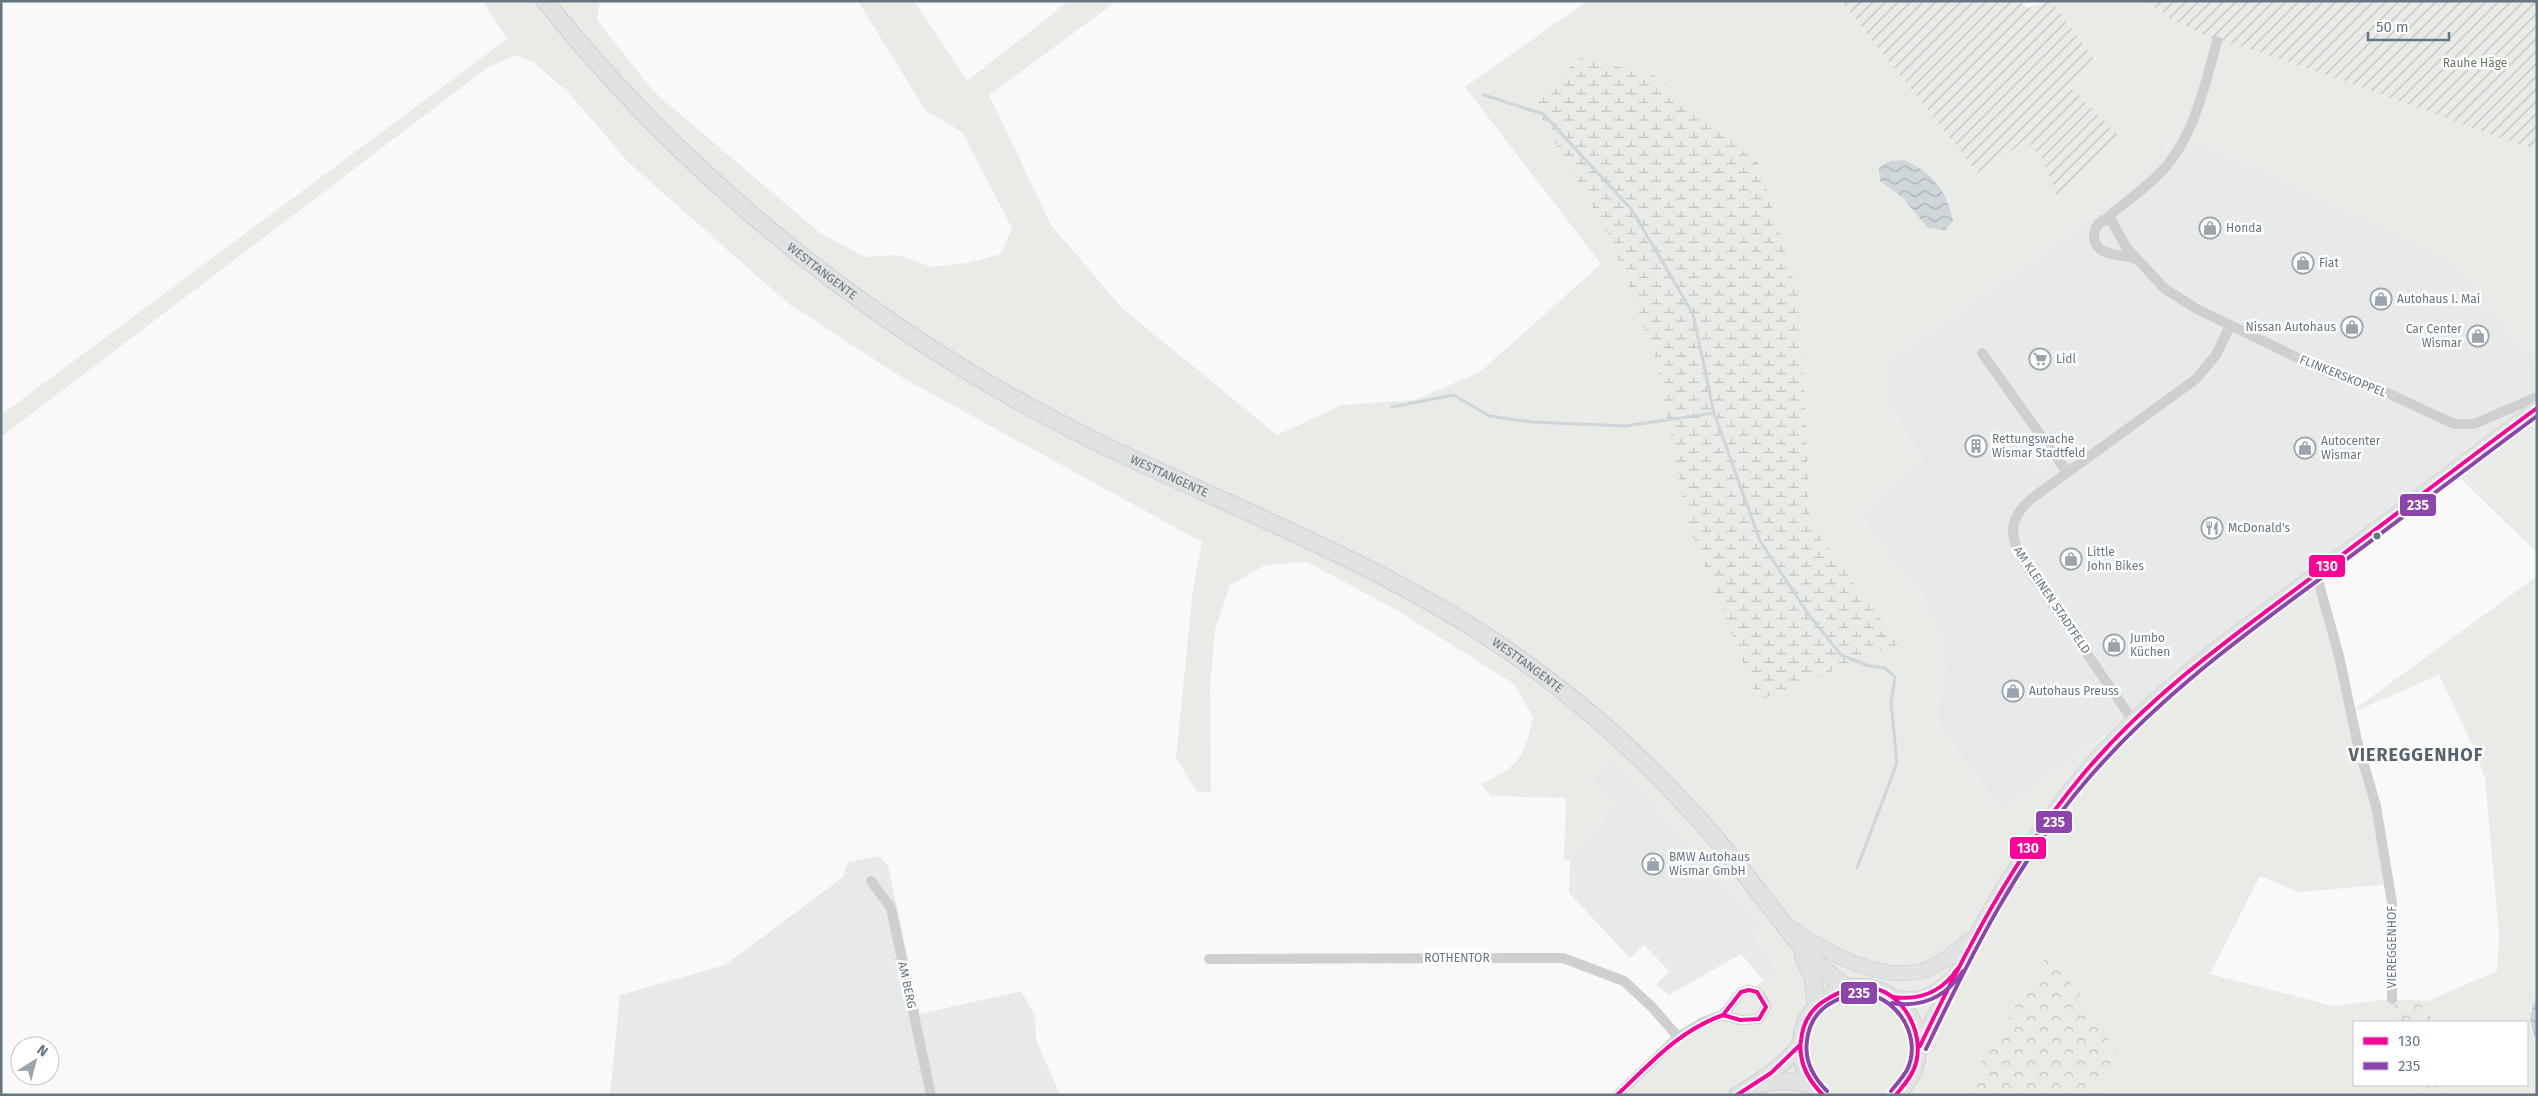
<svg xmlns="http://www.w3.org/2000/svg" width="2538" height="1096" font-family="'Fira Sans',sans-serif">
<style>
.built{fill:#e8e9e9}
.grass{fill:#e8ebe6}
.forest{fill:url(#forest-crowns)}
.wetland{fill:url(#wetland-marsh)}
.garden{fill:url(#garden-furrows)}
.water{fill:url(#water-waves)}
.lines{fill:none;stroke-linecap:round;stroke-linejoin:round}
.stream{stroke:#ced6d9;stroke-width:3}
.secondary-casing{stroke:#d5d6d7;stroke-width:16}
.primary-casing{stroke:#d5d6d7;stroke-width:18}
.trunk-casing{stroke:#d5d6d6;stroke-width:19}
.minor{stroke:#cecfd0;stroke-width:10}
.secondary{stroke:#e1e2e2;stroke-width:14}
.primary{stroke:#e1e2e2;stroke-width:15}
.trunk{stroke:#e1e2e2;stroke-width:16}
.bus-1-casing{stroke:#fff;stroke-width:8}
.bus-2-casing{stroke:#fff;stroke-width:8}
.bus-1{stroke:#f09;stroke-width:4}
.bus-2{stroke:#8e44ad;stroke-width:4}
.bus-dot{fill:#657683;stroke:#fff;stroke-width:2}
.labels{text-anchor:middle;stroke-width:5;stroke-linejoin:round;paint-order:stroke}
.park-label{font-size:12px;fill:#687a64;stroke:#fff}
.poi-label{font-size:12px;fill:#657683;stroke:#fff;text-anchor:start}
.street-label{font-size:12px;fill:#657683;stroke:#fff}
.district-label{font-size:18px;font-weight:bold;letter-spacing:1px;fill:#57646e;stroke:#fff}
.line-badge{stroke:#fff;stroke-width:2}
.badge-label{font-size:14px;text-anchor:middle;font-weight:bold;fill:#fff}
</style>
<defs>
<pattern id="forest-crowns" width="20" height="18" patternUnits="userSpaceOnUse" patternTransform="scale(1.25)"><rect width="20" height="18" fill="#e8ebe6"/><path d="M2 6a3 3 0 1 1 6 0M12 15a3 3 0 1 1 6 0" fill="none" stroke="#c0c3c0"/></pattern>
<pattern id="wetland-marsh" width="20" height="14" patternUnits="userSpaceOnUse" patternTransform="scale(1.25)"><rect width="20" height="14" fill="#e8ebe6"/><path d="M1 5h8M5 5V1M11 12h8M15 12V8" fill="none" stroke="#c0c3c0"/></pattern>
<pattern id="garden-furrows" width="10" height="10" patternUnits="userSpaceOnUse" patternTransform="scale(1.25)"><rect width="10" height="10" fill="#e8ebe6"/><path d="M-1 1l2-2M0 10L10 0M9 11l2-2" fill="none" stroke="#c0c3c0"/></pattern>
<pattern id="water-waves" width="16" height="10" patternUnits="userSpaceOnUse" patternTransform="scale(1.25)"><rect width="16" height="10" fill="#ced6d9"/><path d="M0 5q4-4 8 0t8 0" fill="none" stroke="#abb2b5"/></pattern>
</defs>
<rect width="100%" height="100%" fill="#f9f9f9"/>
<!-- built -->
<path class="built" d="M 2177,133 L 2449,258 L 2537,366 L 2537,408 L 2157,699 L 2050,775 L 2002,812 L 1936,721 L 1947,670 L 1940,635 L 1923,598 L 1859,514 L 1922,460 L 1887,402 L 1886,363 L 2108,205 L 2165,152 Z
M 1614,760 L 1763,927 L 1753,934 L 1779,971 L 1764,981 L 1741,954 L 1669,995 L 1656,985 L 1669,971 L 1644,945 L 1630,958 L 1569,893 L 1570,860 L 1616,803 L 1593,781 Z
M 879,856 L 888,866 L 920,1014 L 1021,991 L 1035,1015 L 1036,1040 L 1060,1095 L 610,1095 L 620,995 L 725,965 L 843,877 L 848,862 Z"/>
<!-- grass -->
<path class="grass" d="M 483,1 L 536,1 C 682,187 873,338 1084,444 C 1176,490 1271,528 1363,575 C 1457,623 1542,684 1623,752 L 1626,749 L 1473,627 L 999,391 L 770,231 L 545,1 L 600,1 L 597,20 L 653,91 L 820,233 L 865,257 L 898,255 L 932,267 L 967,263 L 1001,254 L 1012,228 L 962,132 L 926,111 L 858,1 L 914,1 L 967,81 L 1069,1 L 1117,1 L 989,95 L 1051,225 L 1122,308 L 1277,435 L 1342,405 L 1415,400 L 1480,372 L 1601,264 L 1465,87 L 1587,1 L 1841,1 L 1981,177 L 2025,138 L 2042,158 L 2059,200 L 2072,89 L 2096,60 L 2051,1 L 2145,1 L 2173,20 L 2217,41 L 2244,47 L 2338,79 L 2537,151 L 2537,366 L 2451,261 L 2177,133 L 2154,166 L 2131,188 L 1886,363 L 1887,402 L 1922,460 L 1859,514 C 1893,559 1943,609 1947,669 C 1948,685 1940,706 1936,721 L 2002,812 L 2050,775 L 2127,722 L 2317,578 L 2351,712 L 2537,576 L 2537,997 L 2530,1010 L 2530,1029 L 2537,1041 L 2537,1095 L 2445,1095 L 2444,1085 L 2527,1085 L 2527,1022 L 2432,1022 L 2428,1001 L 2497,971 L 2499,935 L 2485,778 L 2472,744 L 2439,675 L 2351,713 L 2390,884 L 2300,892 L 2260,876 L 2210,974 L 2333,1006 L 2392,999 L 2397,1022 L 2354,1022 L 2354,1085 L 2410,1085 L 2412,1095 L 2094,1095 L 2117,1056 L 1970,1095 L 1617,1095 L 1678,1037 L 1779,971 L 1753,934 L 1763,927 L 1614,761 L 1594,781 L 1616,803 L 1570,860 L 1564,860 L 1566,798 L 1491,796 L 1481,784 C 1521,765 1523,759 1533,717 L 1514,684 L 1395,609 L 1307,562 L 1265,565 L 1230,585 L 1215,630 L 1210,687 L 1211,792 L 1197,792 L 1176,758 L 1193,589 L 1202,542 L 903,378 L 789,304 L 629,163 L 569,93 L 532,61 L 515,55 L 487,68 L 1,437 L 1,415 L 507,39 Z
M 2537,408 L 2537,553 L 2453,471 Z
M 2031,449 L 2048,472 L 2039,478 L 2022,455 Z"/>
<!-- forest -->
<path class="forest" d="M 2046,957 L 2083,997 L 2118,1057 L 2094,1095 L 1961,1095 Z
M 2392,999 L 2428,1001 L 2432,1022 L 2397,1022 Z
M 2410,1085 L 2444,1085 L 2445,1095 L 2412,1095 Z"/>
<!-- wetland -->
<path class="wetland" d="M 1580,58 L 1653,75 L 1759,164 L 1800,301 L 1810,523 L 1899,644 L 1758,701 L 1688,524 L 1656,359 L 1610,237 L 1532,102 Z"/>
<!-- garden -->
<path class="garden" d="M 1841,1 L 2021,1 L 2027,8 L 2051,1 L 2096,61 L 2072,89 L 2118,135 L 2059,201 L 2042,158 L 2025,139 L 1981,177 Z
M 2145,1 L 2537,1 L 2537,151 L 2338,79 L 2244,47 L 2217,41 L 2173,20 Z"/>
<!-- water -->
<path class="water" d="M 1903,160 C 1932,171 1947,191 1953,221 L 1945,230 L 1928,228 L 1903,198 L 1880,181 L 1879,168 L 1889,161 Z
M 2537,997 L 2537,1041 C 2528,1025 2528,1013 2537,997 Z"/>
<g class="lines">
<!-- stream -->
<path class="stream" d="M 1484,95 L 1543,114 L 1632,210 L 1693,314 L 1714,413 L 1760,541 L 1809,615 L 1841,655 L 1869,666 L 1885,668 L 1895,677 L 1891,703 L 1897,763 L 1857,868
M 1392,407 L 1454,395 L 1489,416 L 1532,422 L 1625,426 L 1714,413"/>
<!-- secondary casing -->
<g class="secondary-casing">
<path id="secondary" d="M 1789,927 C 1824,951 1881,984 1925,970 C 1942,964 1955,952 1969,940
M 1893,997 C 1917,1003 1931,997 1948,981
M 1920,1046 C 1971,939 2028,831 2110,744 C 2174,677 2252,621 2327,566 C 2397,514 2466,460 2537,408"/>
</g>
<!-- primary casing -->
<g class="primary-casing">
<path id="primary" d="M 1759,1085 C 1777,1080 1795,1080 1813,1086
M 1737,1095 C 1761,1081 1783,1067 1800,1045
M 1823,1095 C 1806,1080 1797,1060 1801,1037 C 1803,1023 1810,1011 1821,1002 C 1881,951 1957,1038 1896,1095"/>
</g>
<!-- trunk casing -->
<g class="trunk-casing">
<g id="trunk">
<path id="s1" d="M 545,1 C 692,185 882,336 1093,440 C 1239,512 1396,568 1528,665 C 1598,715 1661,775 1717,840 C 1735,861 1752,883 1769,905 C 1793,936 1815,969 1849,988"/>
<path d="M 1803,956 L 1813,977 L 1816,1006"/>
</g>
</g>
<!-- minor -->
<path class="minor" d="M 2217,41 C 2205,85 2194,137 2162,171 C 2146,188 2127,201 2109,216 L 2126,247 L 2165,289 L 2197,309 L 2333,375 L 2368,384 L 2454,424 L 2474,424 L 2537,397
M 2110,221 L 2103,220 C 2097,224 2094,229 2094,236 C 2095,258 2120,253 2135,259
M 1982,353 L 2067,472
M 2316,573 L 2339,656 L 2357,741 L 2376,806 L 2392,903 L 2392,999
M 2134,722 L 2023,561 C 2009,536 2008,519 2031,499 L 2196,379 L 2216,355 L 2230,326
M 871,881 L 891,908 L 931,1095
M 1209,959 L 1563,958 L 1624,981 L 1653,1008 L 1678,1037
M 1617,1095 L 1678,1037 L 1703,1022 L 1723,1015 L 1741,992 L 1749,990 L 1757,992 L 1763,999 L 1766,1007 L 1759,1019 L 1740,1020 L 1723,1015"/>
<!-- secondary -->
<use href="#secondary" class="secondary"/>
<!-- primary -->
<use href="#primary" class="primary"/>
<!-- trunk -->
<use href="#trunk" class="trunk"/>
<!-- bus-1 casing -->
<g class="bus-1-casing">
<path id="bus-1" d="M 1749,990 L 1757,992 L 1766,1007 L 1759,1019 L 1740,1020 L 1723,1015 L 1741,992 Z
M 1893,997 C 1921,1001 1942,992 1958,968
M 1920,1046 C 1965,952 2013,859 2080,778 C 2149,694 2240,631 2327,566 C 2397,514 2466,460 2537,408
M 1617,1095 C 1651,1063 1678,1031 1723,1015
M 1737,1095 L 1771,1073 L 1800,1045
M 1823,1095 C 1808,1080 1798,1062 1801,1040 C 1803,1021 1812,1007 1829,998 C 1841,991 1851,987 1865,987 C 1904,988 1930,1040 1912,1073 C 1908,1081 1901,1088 1896,1095"/>
</g>
<!-- bus-2 casing -->
<g class="bus-2-casing">
<path id="bus-2" d="M 1892,1003 C 1923,1008 1946,997 1963,971
M 1926,1049 C 1971,955 2019,859 2087,780 C 2158,697 2245,634 2332,570 C 2401,519 2468,467 2537,416
M 1827,1091 C 1813,1077 1804,1060 1807,1040 C 1809,1024 1817,1011 1831,1003 C 1842,997 1854,991 1867,994 C 1900,1000 1922,1039 1907,1070 C 1903,1077 1896,1085 1891,1091"/>
</g>
<!-- bus-1 -->
<use href="#bus-1" class="bus-1"/>
<!-- bus-2 -->
<use href="#bus-2" class="bus-2"/>
</g>
<!-- icons -->
<defs>
<g id="shop-ring" transform="scale(1.125)"><circle r="9.5" fill="#fff" stroke="#99a4ac" stroke-width="1.5"/><path d="M-5-2.5h2.3a2.7 3.5 0 0 1 5.4 0H5L5.5 6h-11ZM-1.5-2.5h3a1.5 2.3 0 0 0-3 0Z" fill="#99a4ac"/></g>
<g id="supermarket-ring" transform="scale(1.125)"><circle r="9.5" fill="#fff" stroke="#99a4ac" stroke-width="1.5"/><path d="M-6-5.5h2.5l.6 2H6L4.5 2H-2.5L-4.4-4H-6ZM-1.5 3.2a1.3 1.3 0 1 0 .1 0ZM3 3.2a1.3 1.3 0 1 0 .1 0Z" fill="#99a4ac"/></g>
<g id="building-ring" transform="scale(1.125)"><circle r="9.5" fill="#fff" stroke="#99a4ac" stroke-width="1.5"/><path d="M-4-6H4V6H1V3H-1V6H-4ZM-2.5-4.3h1.7v1.8h-1.7ZM.8-4.3h1.7v1.8H.8ZM-2.5-1h1.7V.8h-1.7ZM.8-1h1.7V.8H.8Z" fill="#99a4ac"/></g>
<g id="restaurant-ring" transform="scale(1.125)"><circle r="9.5" fill="#fff" stroke="#99a4ac" stroke-width="1.5"/><path d="M-5-6h1v4h1v-4h1v4h1v-4h1v5L-1.5 .5V6h-2V.5L-5-1ZM5-6V6H3V1.5H1.5Q1.5-4 5-6Z" fill="#99a4ac"/></g>
</defs>
<g fill-rule="evenodd">
<use href="#shop-ring" x="2210" y="228"/>
<use href="#shop-ring" x="2303" y="263"/>
<use href="#shop-ring" x="2381" y="299"/>
<use href="#shop-ring" x="2352" y="327"/>
<use href="#shop-ring" x="2478" y="336"/>
<use href="#supermarket-ring" x="2040" y="359"/>
<use href="#building-ring" x="1976" y="446"/>
<use href="#shop-ring" x="2305" y="448"/>
<use href="#restaurant-ring" x="2212" y="528"/>
<use href="#shop-ring" x="2071" y="559"/>
<use href="#shop-ring" x="2114" y="645"/>
<use href="#shop-ring" x="2013" y="691"/>
<use href="#shop-ring" x="1653" y="864"/>
</g>
<!-- markers -->
<circle class="bus-dot" cx="2377" cy="536" r="4.5"/>
<g class="labels">
<!-- park labels -->
<g class="park-label">
<text x="2475" y="67">Rauhe Häge</text>
</g>
<!-- poi labels -->
<g class="poi-label">
<text x="2226" y="232">Honda</text>
<text x="2319" y="267">Fiat</text>
<text x="2397" y="303">Autohaus I. Mai</text>
<text x="2336" y="331" text-anchor="end">Nissan Autohaus</text>
<text x="2462" y="333" text-anchor="end">Car Center<tspan x="2462" dy="14">Wismar</tspan></text>
<text x="2056" y="363">Lidl</text>
<text x="1992" y="443">Rettungswache<tspan x="1992" dy="14">Wismar Stadtfeld</tspan></text>
<text x="2321" y="445">Autocenter<tspan x="2321" dy="14">Wismar</tspan></text>
<text x="2228" y="532">McDonald's</text>
<text x="2087" y="556">Little<tspan x="2087" dy="14">John Bikes</tspan></text>
<text x="2130" y="642">Jumbo<tspan x="2130" dy="14">Küchen</tspan></text>
<text x="2029" y="695">Autohaus Preuss</text>
<text x="1669" y="861">BMW Autohaus<tspan x="1669" dy="14">Wismar GmbH</tspan></text>
</g>
<!-- street labels -->
<g class="street-label">
<text dy="4" stroke="none"><textPath href="#s1" startOffset="388">WESTTANGENTE</textPath></text>
<text transform="translate(2343 376) rotate(22)" y="4">FLINKERSKOPPEL</text>
<text dy="4" stroke="none"><textPath href="#s1" startOffset="792">WESTTANGENTE</textPath></text>
<text transform="translate(2052 600) rotate(56)" y="4">AM KLEINEN STADTFELD</text>
<text dy="4" stroke="none"><textPath href="#s1" startOffset="1198">WESTTANGENTE</textPath></text>
<text transform="translate(2392 947) rotate(-90)" y="4">VIEREGGENHOF</text>
<text x="1457" y="962">ROTHENTOR</text>
<text transform="translate(907 985) rotate(78)" y="4">AM BERG</text>
</g>
<!-- district labels -->
<g class="district-label">
<text x="2416" y="761">VIEREGGENHOF</text>
</g>
</g>
<g class="line-badge">
<rect x="2399" y="493" width="38" height="24" rx="5" fill="#8e44ad"/>
<rect x="2308" y="554" width="38" height="24" rx="5" fill="#f09"/>
<rect x="2035" y="810" width="38" height="24" rx="5" fill="#8e44ad"/>
<rect x="2009" y="836" width="38" height="24" rx="5" fill="#f09"/>
<rect x="1840" y="981" width="38" height="24" rx="5" fill="#8e44ad"/>
</g>
<g class="badge-label">
<text x="2418" y="510">235</text>
<text x="2327" y="571">130</text>
<text x="2054" y="827">235</text>
<text x="2028" y="853">130</text>
<text x="1859" y="998">235</text>
</g>
<!-- border -->
<rect width="2538" height="1096" fill="none" stroke="#657683" stroke-width="5"/>
<!-- legend -->
<rect x="2353" y="1021" width="175" height="65" fill="#ffffff" stroke="#c1c8cd"/>
<rect x="2363" y="1037" width="25" height="8" fill="#ff0099" stroke="#c1c8cd"/>
<text x="2398" y="1046" font-size="15" fill="#657683">130</text>
<rect x="2363" y="1062" width="25" height="8" fill="#8e44ad" stroke="#c1c8cd"/>
<text x="2398" y="1071" font-size="15" fill="#657683">235</text>
<!-- north arrow -->
<g transform="translate(35 1061) rotate(36)"><circle r="24" fill="#ffffff" stroke="#c1c8cd"/>
<path d="M0-4L9 19L0 12L-9 19Z" fill="#99a4ac"/>
<text y="-8" font-size="14" font-weight="bold" text-anchor="middle" fill="#657683">N</text>
</g>
<!-- scale -->
<path d="M2368 32v8h81v-8" fill="none" stroke="#657683" stroke-width="2.5"/>
<text x="2376" y="32" font-size="15" fill="#657683" stroke="#ffffff" stroke-width="4" paint-order="stroke">50 m</text>
</svg>
